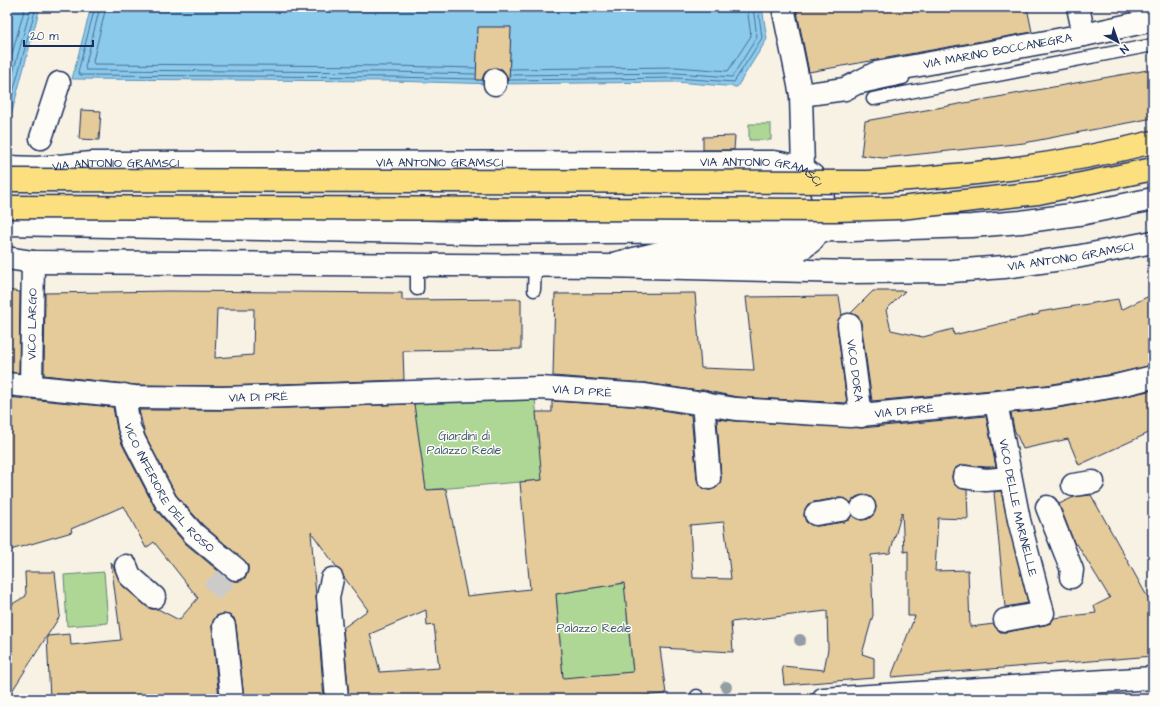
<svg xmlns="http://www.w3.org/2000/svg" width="1160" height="706" font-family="'Architects Daughter',sans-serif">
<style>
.green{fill:#aed795;stroke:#64837a}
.water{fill:#8bcaeb;stroke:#5e8cb3}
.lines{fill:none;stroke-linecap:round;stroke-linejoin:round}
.shore{stroke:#486d96;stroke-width:1}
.building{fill:#e5cb9a;stroke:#1b2f5e;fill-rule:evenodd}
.street-tunnel{stroke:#cccbc9;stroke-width:22;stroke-dasharray:22 11;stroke-linecap:butt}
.lane-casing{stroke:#1b2f5e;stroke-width:15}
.street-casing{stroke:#1b2f5e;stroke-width:25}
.secondary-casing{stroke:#1b2f5e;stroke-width:25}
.lane{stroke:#fdfcf7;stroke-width:12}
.street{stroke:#fdfcf7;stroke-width:22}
.secondary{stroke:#fdfcf7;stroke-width:22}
.highway-bridge-casing{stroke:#1b2f5e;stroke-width:25;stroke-linecap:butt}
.highway-bridge{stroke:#fce080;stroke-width:22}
.tree{fill:#939ea2}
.labels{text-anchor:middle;stroke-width:3;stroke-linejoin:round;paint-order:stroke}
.street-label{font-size:12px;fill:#1b2f5e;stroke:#fdfcf7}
.park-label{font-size:12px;fill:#40596c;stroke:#fdfcf7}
</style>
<rect width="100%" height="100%" fill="#f8f2e4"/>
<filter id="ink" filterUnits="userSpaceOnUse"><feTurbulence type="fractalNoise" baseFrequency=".025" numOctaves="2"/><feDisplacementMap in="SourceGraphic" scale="8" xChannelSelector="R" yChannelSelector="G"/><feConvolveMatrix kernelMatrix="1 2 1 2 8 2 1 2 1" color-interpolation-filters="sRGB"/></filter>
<g filter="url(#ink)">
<!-- green -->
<path class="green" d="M 749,124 L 771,124 L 771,140 L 749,140 Z
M 535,398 L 543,480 L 426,490 L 413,400 Z
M 104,572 L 108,623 L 67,626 L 64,575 Z
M 631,582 L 627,615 L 633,672 L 563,679 L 556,594 Z"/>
<!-- water -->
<path class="water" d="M 7,7 L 40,7 L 8,127 L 7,127 Z
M 91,7 L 762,7 L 767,39 L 737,87 L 676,82 L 495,84 L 392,81 L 72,79 Z"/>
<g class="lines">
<!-- shore -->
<path class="shore" d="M 95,7 L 78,72 L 80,75 L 392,77 L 475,79
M 100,7 L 85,67 L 86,70 L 392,72 L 475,74
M 106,7 L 93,61 L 94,64 L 392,66 L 475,68
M 510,69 L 676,67 L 728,71 L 751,36 L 747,7
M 7,72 L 25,7
M 510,75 L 676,73 L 732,77 L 757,37 L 753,7
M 510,80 L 676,78 L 734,82 L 762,38 L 758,7
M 7,95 L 31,7
M 7,115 L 36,7"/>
</g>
<!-- building -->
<path class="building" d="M 796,7 L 1027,7 L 1032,32 L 809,72 Z
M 478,27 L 511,27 L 509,81 L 508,81 L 506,74 L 502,69 L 495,68 L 488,69 L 484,74 L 482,80 L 476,80 Z
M 1153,69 L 1153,118 L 1024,143 L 883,158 L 861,155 L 865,121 Z
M 81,110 L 101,111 L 99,140 L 79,139 Z
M 735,136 L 734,150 L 703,150 L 703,137 Z
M 7,290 L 20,292 L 19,373 L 7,372 Z
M 169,291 L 402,293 L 402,300 L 521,299 L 521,349 L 403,351 L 404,380 L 223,386 L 136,385 L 44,375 L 45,293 ZM 217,309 L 254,309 L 253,355 L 215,358 Z
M 873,291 L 905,291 L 886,310 L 891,330 L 923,337 L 953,329 L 954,335 L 1039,314 L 1039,312 L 1118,299 L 1121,310 L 1153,294 L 1153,365 L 1114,374 L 1047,385 L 872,401 L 861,323 L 859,317 L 851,313 Z
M 695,293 L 701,368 L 754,370 L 746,297 L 839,296 L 842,315 L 838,320 L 837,327 L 847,403 L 737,397 L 702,390 L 699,391 L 646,383 L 553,376 L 555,294 Z
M 1153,390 L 1153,431 L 1079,465 L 1068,439 L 1023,449 L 1014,429 L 1011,413 L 1051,409 L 1118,398 Z
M 7,397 L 113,407 L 117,429 L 122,444 L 156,510 L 186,544 L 228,579 L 234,581 L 241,581 L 246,577 L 248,571 L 248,564 L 203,525 L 176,495 L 145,435 L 139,410 L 223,410 L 414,404 L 426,490 L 446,489 L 467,596 L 530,589 L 520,482 L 542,480 L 536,412 L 552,412 L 552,401 L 644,407 L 691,415 L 697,479 L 699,485 L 703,489 L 710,490 L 716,488 L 720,484 L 721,477 L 717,419 L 735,421 L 862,428 L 986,416 L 996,467 L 986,467 L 965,465 L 959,466 L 954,469 L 952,476 L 953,482 L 957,487 L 967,490 L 968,519 L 938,518 L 935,571 L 968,570 L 970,627 L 994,624 L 1000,632 L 1007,632 L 1045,625 L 1051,623 L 1054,618 L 1096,613 L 1094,606 L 1110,598 L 1077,544 L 1075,545 L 1059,504 L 1074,497 L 1091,495 L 1153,607 L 1153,656 L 891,677 L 915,616 L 908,616 L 908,551 L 904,552 L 902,512 L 890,553 L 871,555 L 873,615 L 862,654 L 874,658 L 874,678 L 784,685 L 782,666 L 824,670 L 828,649 L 827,611 L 731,622 L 733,652 L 660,648 L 666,694 L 602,699 L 349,699 L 343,628 L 368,610 L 311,532 L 324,699 L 244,699 L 236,625 L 234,618 L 229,615 L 223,614 L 216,616 L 213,621 L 212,627 L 219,699 L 50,699 L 47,636 L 7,699 L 7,607 L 26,596 L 25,572 L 55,572 L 60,616 L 47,636 L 70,634 L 71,645 L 121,640 L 111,562 L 122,585 L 151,609 L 158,609 L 179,620 L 198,598 L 154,542 L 146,548 L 124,506 L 71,529 L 72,532 L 7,551 ZM 864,495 L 871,497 L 875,502 L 876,507 L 874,514 L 868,519 L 861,520 L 852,515 L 849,520 L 843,522 L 818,526 L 811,525 L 806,522 L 804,516 L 805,509 L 808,504 L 814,502 L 839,498 L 846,499 L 851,503 L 856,497 ZM 724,522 L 731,579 L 693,578 L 690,525 ZM 624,583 L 633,672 L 563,678 L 556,594 ZM 426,610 L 427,626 L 434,625 L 439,668 L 380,672 L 370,634 Z
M 1001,491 L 1028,603 L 1005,607 L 994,492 Z"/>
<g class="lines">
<!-- street-tunnel -->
<path class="street-tunnel" d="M 211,592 L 236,569"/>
<!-- lane casing -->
<g class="lane-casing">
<path id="lane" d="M 862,87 L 903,78
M 873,99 L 1153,45
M 417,265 L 417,289
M 534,290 L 535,266
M 697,696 L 697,699"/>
</g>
<!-- street casing -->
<g class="street-casing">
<g id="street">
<path d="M 783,7 L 801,95"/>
<path d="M 1078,7 L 1084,35"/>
<path d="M 495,84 L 495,80"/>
<path d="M 41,138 L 59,83"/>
<path id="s1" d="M 7,167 L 37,168 L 92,163 L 773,162 C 787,164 802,166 813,176 C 827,190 826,221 815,237 C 810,244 803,248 795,251 L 681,248 L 617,263"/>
<path id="s2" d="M 803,169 L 801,95 L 845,89 L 876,73 L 1084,35 L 1153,20"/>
<path id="s3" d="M 849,325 L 861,416"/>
<path id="s4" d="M 7,384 L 135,397 L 223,398 L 540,388 L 645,395 L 736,409 L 850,416 L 1049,397 L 1116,386 L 1153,377"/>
<path id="s5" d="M 31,386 L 33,262"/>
<path id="s6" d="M 124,395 L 129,427 L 134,440 L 166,502 L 194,534 L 236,569"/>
<path d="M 703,402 L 709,478"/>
<path id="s7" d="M 996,403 L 1019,520 L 1043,613 L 1005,620"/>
<path d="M 964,477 L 986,480 L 1009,478"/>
<path d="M 1073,485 L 1093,482"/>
<path d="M 1047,507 L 1072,570 L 1071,577"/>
<path d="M 862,508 L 864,507"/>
<path d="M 816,514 L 841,510"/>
<path d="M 126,566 L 130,576 L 154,597"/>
<path d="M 332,579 L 328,597 L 337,699"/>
<path d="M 224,626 L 232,699"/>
<path d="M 823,699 L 1153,678"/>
</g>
</g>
<!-- secondary casing -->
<g class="secondary-casing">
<g id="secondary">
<path d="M 7,224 L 476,233 L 851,230 L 972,226 L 1021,222 L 1085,213 L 1153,199"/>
<path id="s8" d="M 7,258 L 33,262 L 604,266 L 850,272 L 952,271 L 1004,267 L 1076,257 L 1153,242"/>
</g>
</g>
<!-- lane -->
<use href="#lane" class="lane"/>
<!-- street -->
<use href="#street" class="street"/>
<!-- secondary -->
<use href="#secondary" class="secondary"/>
<!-- highway-bridge casing -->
<g class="highway-bridge-casing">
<path id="highway-bridge" d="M 7,180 L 867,182 C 964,176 1059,166 1153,142
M 7,207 L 835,210 L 900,208 L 1038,193 L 1153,169"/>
</g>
<!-- highway-bridge -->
<use href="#highway-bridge" class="highway-bridge"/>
</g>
<!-- trees -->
<g class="tree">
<circle cx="800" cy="640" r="6"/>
<circle cx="726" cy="687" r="6"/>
</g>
</g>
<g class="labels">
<!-- street labels -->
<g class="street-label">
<text dy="4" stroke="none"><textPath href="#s2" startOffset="277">VIA MARINO BOCCANEGRA</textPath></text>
<text dy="4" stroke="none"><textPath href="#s1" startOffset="433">VIA ANTONIO GRAMSCI</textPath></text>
<text dy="4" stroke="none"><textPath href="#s1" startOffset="109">VIA ANTONIO GRAMSCI</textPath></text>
<text dy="4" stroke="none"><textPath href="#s1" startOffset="757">VIA ANTONIO GRAMSCI</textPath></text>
<text dy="4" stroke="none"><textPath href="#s8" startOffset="1065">VIA ANTONIO GRAMSCI</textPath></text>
<text dy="4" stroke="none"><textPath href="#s5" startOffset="62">VICO LARGO</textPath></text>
<text dy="4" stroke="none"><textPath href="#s3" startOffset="46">VICO DORA</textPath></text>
<text dy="4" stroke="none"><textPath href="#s4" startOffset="576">VIA DI PRÈ</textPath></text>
<text dy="4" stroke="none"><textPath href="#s4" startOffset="252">VIA DI PRÈ</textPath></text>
<text dy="4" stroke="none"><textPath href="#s4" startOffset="900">VIA DI PRÈ</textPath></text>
<text dy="4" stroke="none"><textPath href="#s6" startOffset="106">VICO INFERIORE DEL ROSO</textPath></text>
<text dy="4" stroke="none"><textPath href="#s7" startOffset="107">VICO DELLE MARINELLE</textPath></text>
</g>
<!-- park labels -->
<g class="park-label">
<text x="464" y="440">Giardini di<tspan x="464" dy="14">Palazzo Reale</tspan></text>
<text x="594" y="632">Palazzo Reale</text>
</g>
</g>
<!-- margin -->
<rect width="1160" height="706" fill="none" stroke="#fdfcf7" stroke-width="24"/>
<rect x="12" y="12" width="1136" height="682" fill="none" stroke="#1b2f5e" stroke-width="1.5" filter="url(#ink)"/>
<!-- north arrow -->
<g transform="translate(1118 42) rotate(139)" stroke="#fdfcf7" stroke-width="3" paint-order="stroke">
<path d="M0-3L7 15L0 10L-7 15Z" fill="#1b2f5e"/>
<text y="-6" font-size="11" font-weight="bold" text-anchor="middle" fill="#1b2f5e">N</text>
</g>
<!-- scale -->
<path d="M24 40v6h69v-6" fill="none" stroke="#1b2f5e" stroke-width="2"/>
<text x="30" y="40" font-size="12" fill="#1b2f5e" stroke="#fdfcf7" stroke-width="3" paint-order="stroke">20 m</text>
</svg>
